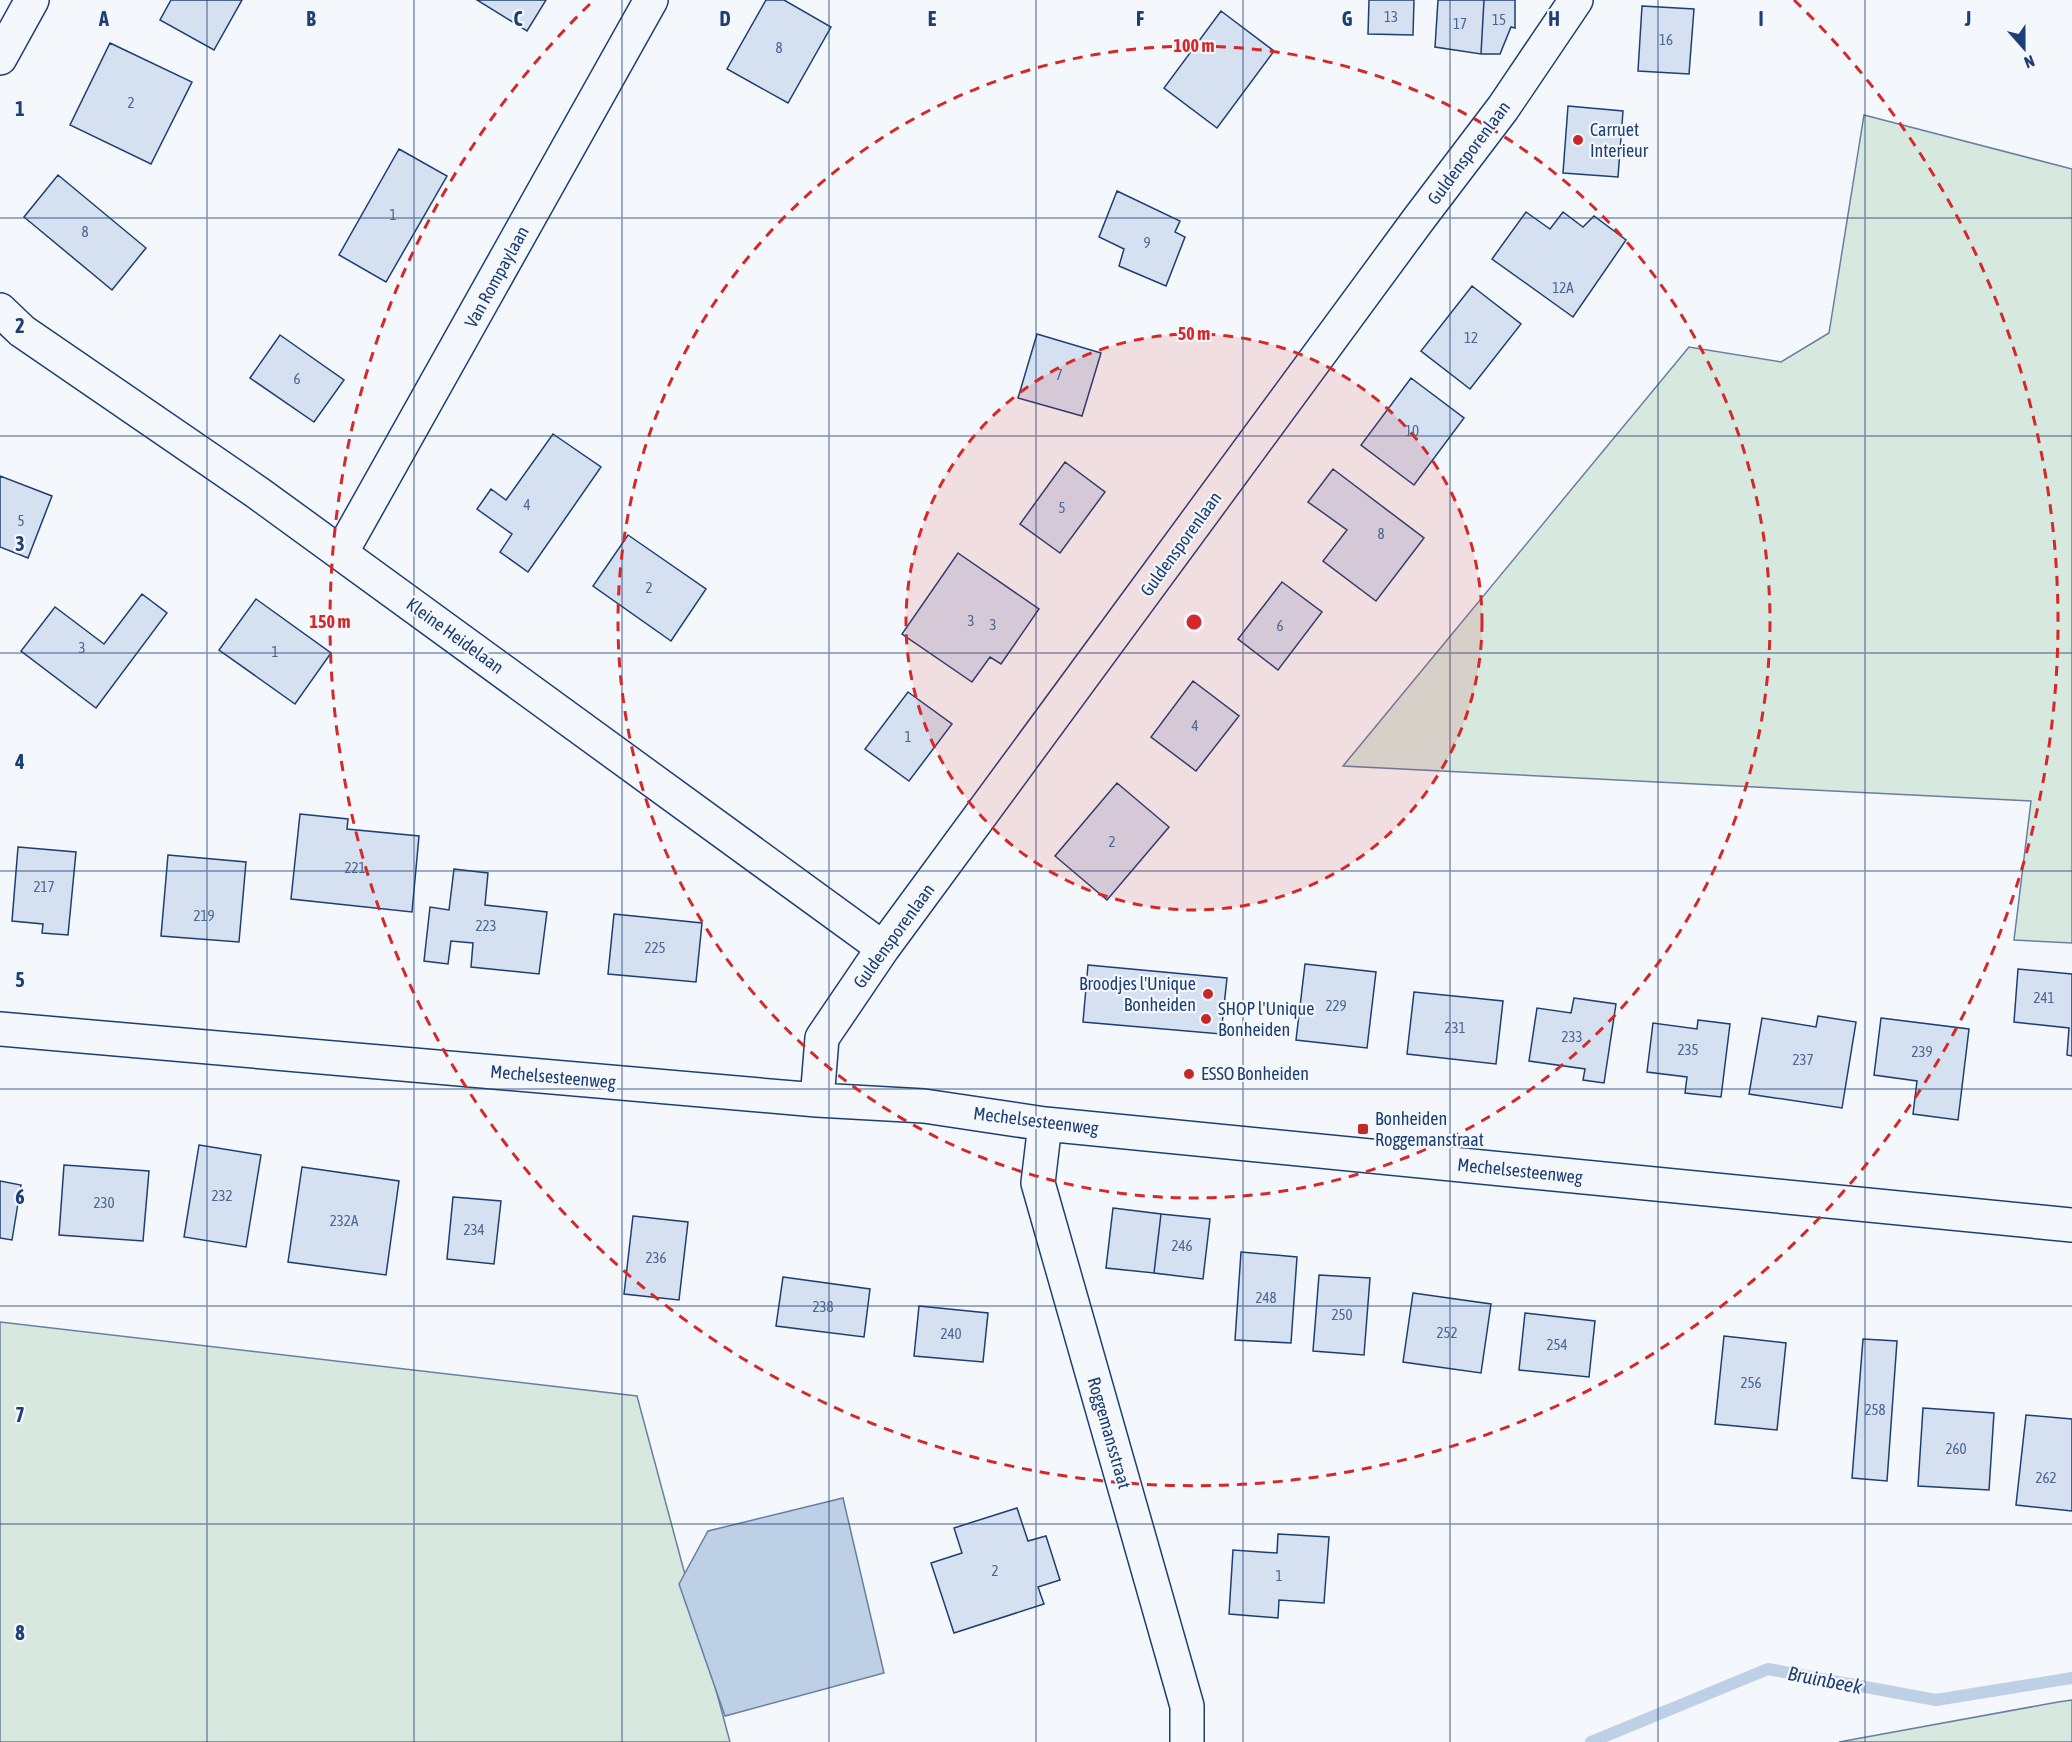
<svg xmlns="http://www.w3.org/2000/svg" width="2072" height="1742" font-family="'Asap Condensed',sans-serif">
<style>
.green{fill:#d7e8df;stroke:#687fa3;stroke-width:1.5}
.water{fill:#bed0e5;stroke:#687fa3;stroke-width:1.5}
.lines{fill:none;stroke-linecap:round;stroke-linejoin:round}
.stream{stroke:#bed0e5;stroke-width:12}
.building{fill:#d5e0f0;stroke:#1d3f73;stroke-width:1.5}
.minor-casing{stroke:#1d3f73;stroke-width:36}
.minor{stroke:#f4f7fb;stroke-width:33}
.grid{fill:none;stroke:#1d3f73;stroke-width:1.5;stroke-opacity:0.55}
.ring{fill:none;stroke:#d62828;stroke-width:3;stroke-dasharray:10 8}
.poi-dot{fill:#c62828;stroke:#f4f7fb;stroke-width:2}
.labels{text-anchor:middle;stroke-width:4.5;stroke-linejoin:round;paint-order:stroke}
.number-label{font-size:15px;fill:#4b6792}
.poi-label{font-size:18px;fill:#1d3f73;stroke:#f4f7fb;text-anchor:start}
.street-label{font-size:18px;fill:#1d3f73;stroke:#f4f7fb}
.water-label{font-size:20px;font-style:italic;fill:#1d3f73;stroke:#f4f7fb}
.grid-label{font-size:20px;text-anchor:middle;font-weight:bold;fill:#1d3f73;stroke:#f4f7fb;stroke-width:4.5;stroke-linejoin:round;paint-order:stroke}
.centre{fill:#d62828;stroke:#f4f7fb;stroke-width:3}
.ring-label{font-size:18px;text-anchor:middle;font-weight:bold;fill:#d62828;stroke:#f4f7fb;stroke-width:4.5;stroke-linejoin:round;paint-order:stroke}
</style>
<rect width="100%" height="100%" fill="#f4f7fb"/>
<!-- green -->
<path class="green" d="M 1864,115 L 2072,169 L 2072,943 L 2014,940 L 2031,801 L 1343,766 L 1689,347 L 1781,362 L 1829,333 Z
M 0,1322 L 637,1396 L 730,1742 L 0,1742 Z
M 2072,1700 L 2072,1742 L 1839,1742 L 2058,1702 Z"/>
<!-- water -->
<path class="water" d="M 843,1498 L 884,1673 L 725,1716 L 679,1584 L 708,1531 Z"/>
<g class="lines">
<!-- stream -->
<path class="stream" d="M 1591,1742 L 1768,1669 L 1936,1700 L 2072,1678"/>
</g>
<!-- building -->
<path class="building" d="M 171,0 L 242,0 L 214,50 L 160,20 Z
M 477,0 L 546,0 L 527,31 Z
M 766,0 L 784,0 L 831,27 L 788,103 L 727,69 Z
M 1369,0 L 1414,0 L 1413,35 L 1368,34 Z
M 1438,0 L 1484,0 L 1481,54 L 1435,47 Z
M 1484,0 L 1515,0 L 1515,28 L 1511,27 L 1500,54 L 1481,54 Z
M 1642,6 L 1694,9 L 1689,74 L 1638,71 Z
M 1221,11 L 1274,51 L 1217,128 L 1164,88 Z
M 110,43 L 192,82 L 151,164 L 70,125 Z
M 1568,106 L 1623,111 L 1618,177 L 1563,173 Z
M 399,149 L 447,176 L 386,282 L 339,255 Z
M 58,175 L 146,248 L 112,290 L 24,217 Z
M 1117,191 L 1180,221 L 1175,232 L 1185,237 L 1166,286 L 1119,266 L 1124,249 L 1099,237 Z
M 1526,212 L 1550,229 L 1563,212 L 1583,227 L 1594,216 L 1626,240 L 1573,317 L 1492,259 Z
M 1472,286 L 1521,324 L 1470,389 L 1421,351 Z
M 1037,334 L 1101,353 L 1082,416 L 1018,398 Z
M 280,335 L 344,380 L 314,422 L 250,378 Z
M 1411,378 L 1464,418 L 1414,485 L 1361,445 Z
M 553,434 L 601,467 L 528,572 L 500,552 L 512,534 L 477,509 L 491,489 L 506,500 Z
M 1065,462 L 1105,492 L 1060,553 L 1020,524 Z
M 1333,469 L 1424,538 L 1376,601 L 1323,561 L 1347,530 L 1308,502 Z
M 0,476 L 52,496 L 28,558 L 0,547 Z
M 628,535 L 706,589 L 671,641 L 593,586 Z
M 958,553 L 1039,609 L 1001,664 L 990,657 L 972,682 L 902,634 Z
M 1282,582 L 1322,612 L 1278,670 L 1238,639 Z
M 142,594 L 167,613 L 96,708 L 21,651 L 55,607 L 104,644 Z
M 256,599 L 331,653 L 295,704 L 219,650 Z
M 1193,681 L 1239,716 L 1196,771 L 1151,737 Z
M 908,692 L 952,724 L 909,781 L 865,749 Z
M 1117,783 L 1169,827 L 1107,900 L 1055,856 Z
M 300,814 L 348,819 L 347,829 L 419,836 L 412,912 L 291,899 Z
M 18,847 L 76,852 L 68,935 L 42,933 L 43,924 L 12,921 Z
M 168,855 L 246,862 L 239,942 L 161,936 Z
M 454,869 L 488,873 L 485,905 L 547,912 L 539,974 L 471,967 L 473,943 L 451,941 L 448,964 L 424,961 L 430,907 L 449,910 Z
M 614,914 L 702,923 L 696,982 L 608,974 Z
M 1305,964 L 1376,972 L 1367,1048 L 1296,1040 Z
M 1088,965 L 1227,978 L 1221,1034 L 1083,1022 Z
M 2018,969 L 2072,974 L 2072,1056 L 2067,1055 L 2069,1028 L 2014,1022 Z
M 1414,992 L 1503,1001 L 1496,1064 L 1407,1054 Z
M 1574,998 L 1616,1004 L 1604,1083 L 1583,1080 L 1585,1069 L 1529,1061 L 1537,1008 L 1571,1013 Z
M 1818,1016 L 1856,1022 L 1842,1108 L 1749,1094 L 1762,1018 L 1816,1027 Z
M 1881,1018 L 1969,1029 L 1958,1120 L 1913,1114 L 1917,1081 L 1874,1075 Z
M 1698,1020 L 1730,1024 L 1721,1097 L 1685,1093 L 1687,1077 L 1647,1072 L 1653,1023 L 1697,1029 Z
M 199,1145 L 261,1155 L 246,1247 L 184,1237 Z
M 64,1165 L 149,1171 L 143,1241 L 59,1235 Z
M 302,1167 L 399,1181 L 386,1275 L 288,1262 Z
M 0,1181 L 21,1185 L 12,1240 L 0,1238 Z
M 453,1197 L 501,1201 L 494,1264 L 447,1259 Z
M 1113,1208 L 1161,1214 L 1154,1273 L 1106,1268 Z
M 1161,1214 L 1210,1219 L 1203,1279 L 1154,1273 Z
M 633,1216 L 688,1222 L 679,1300 L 624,1294 Z
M 1241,1252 L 1297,1257 L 1291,1343 L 1235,1340 Z
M 1319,1275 L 1370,1278 L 1364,1355 L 1313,1351 Z
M 783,1277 L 870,1289 L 864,1337 L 776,1326 Z
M 1413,1293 L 1491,1304 L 1481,1373 L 1403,1362 Z
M 919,1306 L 988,1313 L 983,1362 L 914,1356 Z
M 1525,1313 L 1595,1321 L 1589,1377 L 1519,1370 Z
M 1724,1336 L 1786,1343 L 1777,1430 L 1715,1424 Z
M 1863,1339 L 1897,1341 L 1887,1481 L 1852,1478 Z
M 1923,1408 L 1994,1413 L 1989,1490 L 1918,1486 Z
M 2026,1415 L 2072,1419 L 2072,1511 L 2016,1505 Z
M 1017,1508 L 1028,1541 L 1046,1536 L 1060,1580 L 1038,1587 L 1044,1604 L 954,1633 L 931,1563 L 962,1553 L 954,1528 Z
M 1278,1534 L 1329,1537 L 1324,1603 L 1279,1600 L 1278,1618 L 1229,1614 L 1233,1550 L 1277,1553 Z"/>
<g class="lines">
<!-- minor casing -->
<g class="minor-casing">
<path id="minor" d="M 0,58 L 32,0
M 0,310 L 22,331 L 258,493 L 883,948
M 341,553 L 651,0
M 0,1029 L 817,1100 L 924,1106 L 1045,1124 L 2072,1225
M 817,1100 L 822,1038 L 883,948 L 1418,220 L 1503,108 L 1576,0
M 1045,1124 L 1038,1183 L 1187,1706 L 1187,1742"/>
</g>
<!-- minor -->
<use href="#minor" class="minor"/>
</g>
<!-- grid -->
<path class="grid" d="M 207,0 L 207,1742M 414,0 L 414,1742M 622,0 L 622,1742M 829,0 L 829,1742M 1036,0 L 1036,1742M 1243,0 L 1243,1742M 1450,0 L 1450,1742M 1658,0 L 1658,1742M 1865,0 L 1865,1742M 0,218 L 2072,218M 0,436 L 2072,436M 0,653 L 2072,653M 0,871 L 2072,871M 0,1089 L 2072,1089M 0,1306 L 2072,1306M 0,1524 L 2072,1524"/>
<!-- distance rings -->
<circle cx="1194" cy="622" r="288" fill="#d62828" fill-opacity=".12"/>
<g class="ring">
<circle cx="1194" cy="622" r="288"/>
<circle cx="1194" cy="622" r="576"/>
<path d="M1794 0A864 864 0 1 1 594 0"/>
</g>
<!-- markers -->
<g class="poi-dot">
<circle cx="1578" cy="140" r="6"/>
<circle cx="1208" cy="994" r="6"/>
<circle cx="1206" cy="1019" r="6"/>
<circle cx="1189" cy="1074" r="6"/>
<rect x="1357" y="1123" width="12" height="12" rx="3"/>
</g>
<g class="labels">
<!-- number labels -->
<g class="number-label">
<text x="1391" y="22">13</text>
<text x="1499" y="25">15</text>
<text x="1460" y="29">17</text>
<text x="1666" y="45">16</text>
<text x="779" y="53">8</text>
<text x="131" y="108">2</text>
<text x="393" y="220">1</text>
<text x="85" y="237">8</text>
<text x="1147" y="248">9</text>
<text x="1563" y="293">12A</text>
<text x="1471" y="343">12</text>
<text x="1059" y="380">7</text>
<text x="297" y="384">6</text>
<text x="1412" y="436">10</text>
<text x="527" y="510">4</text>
<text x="1062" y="513">5</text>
<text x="21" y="526">5</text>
<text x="1381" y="539">8</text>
<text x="649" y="593">2</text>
<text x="971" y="626">3</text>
<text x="993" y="630">3</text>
<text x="1280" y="631">6</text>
<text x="82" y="653">3</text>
<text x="275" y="657">1</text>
<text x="1195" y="731">4</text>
<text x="908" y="742">1</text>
<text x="1112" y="847">2</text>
<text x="355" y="873">221</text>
<text x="44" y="892">217</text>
<text x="204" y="921">219</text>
<text x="486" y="931">223</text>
<text x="655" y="953">225</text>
<text x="2044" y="1003">241</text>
<text x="1336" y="1011">229</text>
<text x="1455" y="1033">231</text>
<text x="1572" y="1042">233</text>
<text x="1688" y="1055">235</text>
<text x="1922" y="1057">239</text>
<text x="1803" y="1065">237</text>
<text x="222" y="1201">232</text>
<text x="104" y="1208">230</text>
<text x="344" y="1226">232A</text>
<text x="474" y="1235">234</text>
<text x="1182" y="1251">246</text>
<text x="656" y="1263">236</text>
<text x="1266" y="1303">248</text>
<text x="823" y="1312">238</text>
<text x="1342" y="1320">250</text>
<text x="1447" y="1338">252</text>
<text x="951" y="1339">240</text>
<text x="1557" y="1350">254</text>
<text x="1751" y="1388">256</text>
<text x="1875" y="1415">258</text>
<text x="1956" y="1454">260</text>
<text x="2046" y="1483">262</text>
<text x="995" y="1576">2</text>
<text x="1279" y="1581">1</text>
</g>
<!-- poi labels -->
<g class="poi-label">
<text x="1590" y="136">Carruet<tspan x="1590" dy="21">Interieur</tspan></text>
<text x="1196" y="990" text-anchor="end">Broodjes l'Unique<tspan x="1196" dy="21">Bonheiden</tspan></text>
<text x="1218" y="1015">SHOP l'Unique<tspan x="1218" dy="21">Bonheiden</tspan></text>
<text x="1201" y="1080">ESSO Bonheiden</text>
<text x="1375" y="1125">Bonheiden<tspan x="1375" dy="21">Roggemanstraat</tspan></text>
</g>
<!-- street labels -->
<g class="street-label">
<text transform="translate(1469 153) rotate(-53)" y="6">Guldensporenlaan</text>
<text transform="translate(497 277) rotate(-61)" y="6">Van Rompaylaan</text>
<text transform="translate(1181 544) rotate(-54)" y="6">Guldensporenlaan</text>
<text transform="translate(455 636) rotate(36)" y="6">Kleine Heidelaan</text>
<text transform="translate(894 936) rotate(-54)" y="6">Guldensporenlaan</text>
<text transform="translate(553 1077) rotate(5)" y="6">Mechelsesteenweg</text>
<text transform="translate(1036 1121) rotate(7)" y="6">Mechelsesteenweg</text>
<text transform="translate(1520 1171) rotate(6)" y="6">Mechelsesteenweg</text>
<text transform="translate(1109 1433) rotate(74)" y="6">Roggemansstraat</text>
</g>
<!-- water labels -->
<g class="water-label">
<text transform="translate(1825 1680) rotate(11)" y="7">Bruinbeek</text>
</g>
</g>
<g class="grid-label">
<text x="104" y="26">A</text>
<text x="311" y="26">B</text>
<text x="518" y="26">C</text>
<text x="725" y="26">D</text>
<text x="932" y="26">E</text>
<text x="1140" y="26">F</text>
<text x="1347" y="26">G</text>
<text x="1554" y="26">H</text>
<text x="1761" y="26">I</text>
<text x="1968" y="26">J</text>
<text x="20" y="116">1</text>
<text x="20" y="333">2</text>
<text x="20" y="551">3</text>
<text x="20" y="769">4</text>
<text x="20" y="987">5</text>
<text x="20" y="1204">6</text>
<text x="20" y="1422">7</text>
<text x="20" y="1640">8</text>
</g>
<circle cx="1194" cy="622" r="9" class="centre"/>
<g class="ring-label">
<text x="1194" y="52">100 m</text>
<text x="1194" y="340">50 m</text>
<text x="330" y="628">150 m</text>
</g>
<!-- north arrow -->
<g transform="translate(2024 48) rotate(159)" stroke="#f4f7fb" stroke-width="4.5" paint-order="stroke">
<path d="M0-4.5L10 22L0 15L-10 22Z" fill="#1d3f73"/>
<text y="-9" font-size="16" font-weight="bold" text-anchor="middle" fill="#1d3f73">N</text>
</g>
</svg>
